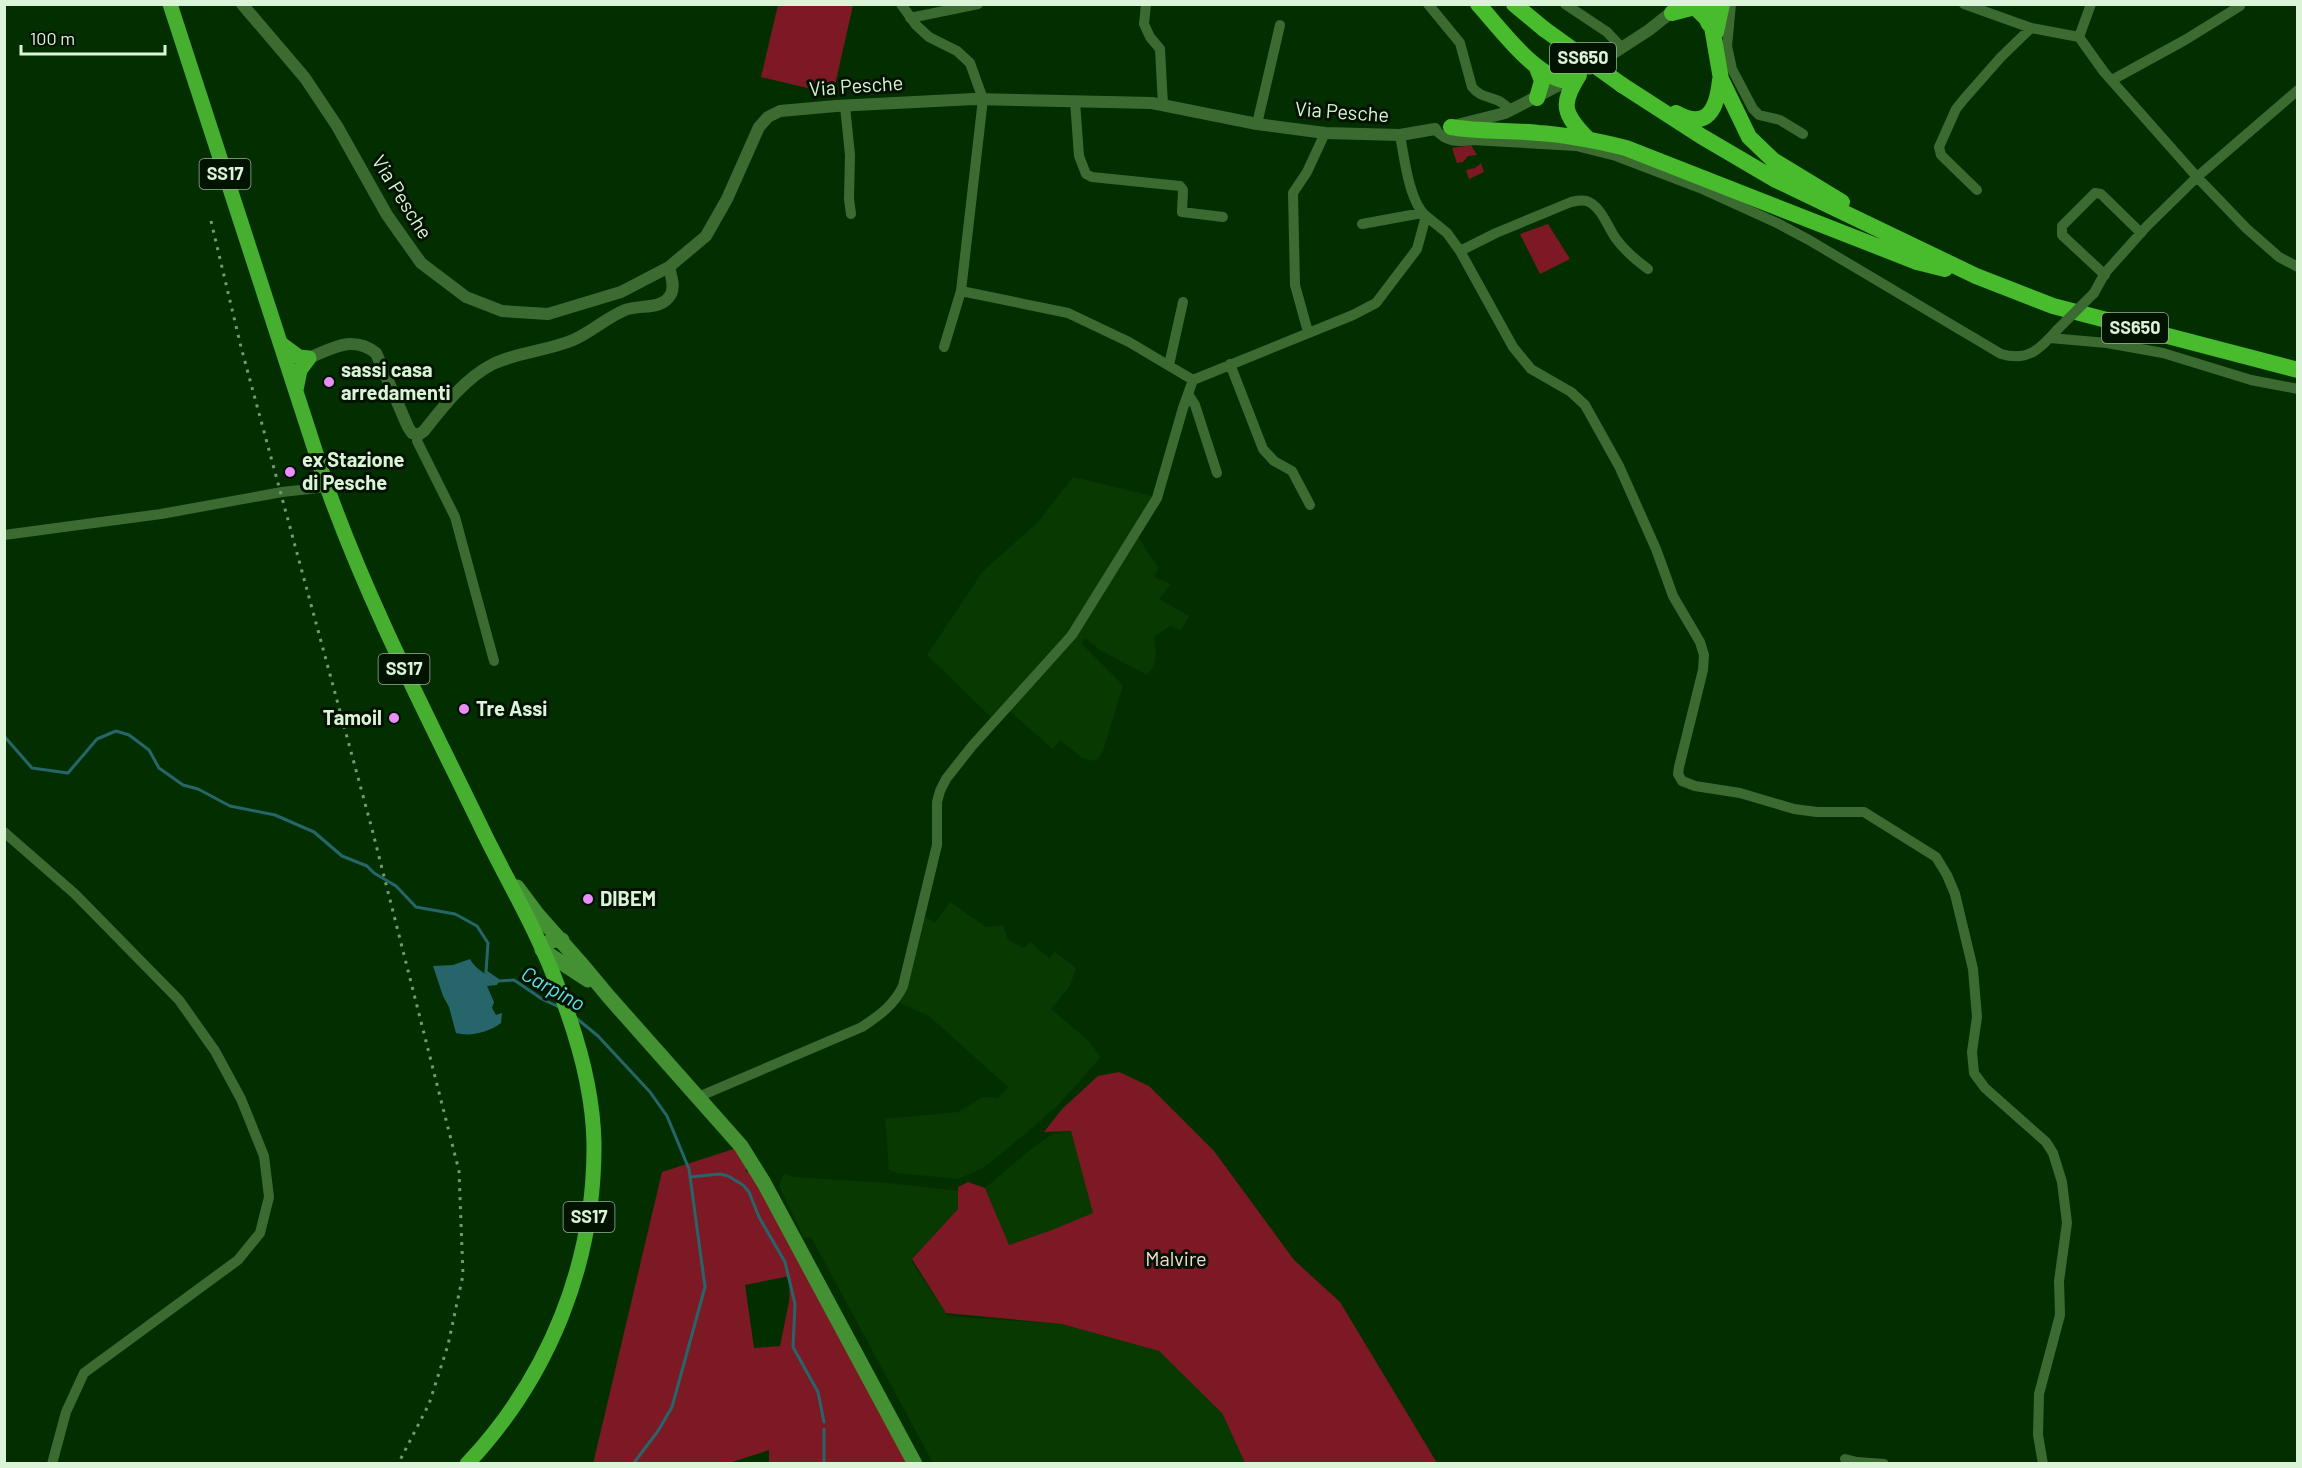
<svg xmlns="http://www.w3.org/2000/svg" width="2302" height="1468" font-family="Barlow,sans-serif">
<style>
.built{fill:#073900}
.green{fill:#7d1925;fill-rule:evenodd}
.water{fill:#26666a}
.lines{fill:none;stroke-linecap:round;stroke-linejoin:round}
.stream{stroke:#26666a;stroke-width:3}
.minor{stroke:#3c6b32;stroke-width:10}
.tertiary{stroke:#3c6b32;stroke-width:12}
.secondary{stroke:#439133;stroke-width:15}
.primary{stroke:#47af30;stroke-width:15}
.trunk{stroke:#48bc2c;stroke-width:16}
.rail{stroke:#769872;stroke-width:3;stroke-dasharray:3 6;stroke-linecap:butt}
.minor-bridge{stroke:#3c6b32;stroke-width:10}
.trunk-bridge{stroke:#48bc2c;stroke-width:16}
.poi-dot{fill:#ea8dfd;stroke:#031302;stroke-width:2}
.labels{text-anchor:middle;stroke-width:6;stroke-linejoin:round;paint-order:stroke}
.shield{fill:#031302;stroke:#9ab096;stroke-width:1.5}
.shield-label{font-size:18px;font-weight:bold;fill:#dbf3d6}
.street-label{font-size:20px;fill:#dbf3d6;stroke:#031302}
.poi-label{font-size:20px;font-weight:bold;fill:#dbf3d6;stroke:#031302;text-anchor:start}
.park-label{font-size:20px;fill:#f9d7d5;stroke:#031302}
.water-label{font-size:21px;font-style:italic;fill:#5ee3ea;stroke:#031302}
</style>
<rect width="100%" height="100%" fill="#032f00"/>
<!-- built -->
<path class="built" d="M 1073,477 L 1153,496 L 1138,535 L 1147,552 L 1159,567 L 1154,577 L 1171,584 L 1159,599 L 1189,616 L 1181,631 L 1170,626 L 1154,637 L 1156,655 L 1154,666 L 1147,675 L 1100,650 L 1085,638 L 1081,643 L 1123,685 L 1103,751 L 1098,759 L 1091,761 L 1081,757 L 1060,740 L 1053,749 L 1005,707 L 994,720 L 927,655 L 983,571 L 1037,523 Z
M 950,902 L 986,927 L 1003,925 L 1008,940 L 1024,948 L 1030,942 L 1049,958 L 1055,952 L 1076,968 L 1070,986 L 1051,1009 L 1088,1040 L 1101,1057 L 1058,1105 L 1030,1130 L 983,1168 L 958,1179 L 898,1173 L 889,1170 L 885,1119 L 958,1112 L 983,1097 L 998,1098 L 1008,1087 L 929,1016 L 896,1001 L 920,913 L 935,923 Z
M 1071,1131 L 1094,1213 L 1052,1230 L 1008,1245 L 985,1188 L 1031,1149 L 1053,1134 Z
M 784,1173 L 794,1177 L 888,1183 L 960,1191 L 958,1209 L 912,1259 L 913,1264 L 948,1316 L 1062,1324 L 1159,1351 L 1218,1405 L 1245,1463 L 933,1463 L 811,1237 L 804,1238 L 779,1186 Z"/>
<!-- green -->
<path class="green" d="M 778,5 L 853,5 L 833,94 L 761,77 Z
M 1471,145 L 1477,155 L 1468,156 L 1463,162 L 1457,163 L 1452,148 Z
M 1481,163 L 1484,172 L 1469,179 L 1466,170 L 1475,168 Z
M 1548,224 L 1570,259 L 1540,274 L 1520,234 Z
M 1119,1072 L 1149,1086 L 1214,1151 L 1294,1260 L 1340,1302 L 1437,1463 L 1245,1463 L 1222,1413 L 1159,1351 L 1062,1324 L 946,1313 L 912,1259 L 958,1209 L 958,1187 L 968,1182 L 985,1188 L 1009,1245 L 1052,1230 L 1093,1213 L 1071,1131 L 1044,1132 L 1062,1109 L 1098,1076 Z
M 740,1147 L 747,1155 L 746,1172 L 757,1170 L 912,1463 L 769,1463 L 769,1450 L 729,1463 L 593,1464 L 662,1172 ZM 790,1276 L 789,1302 L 780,1346 L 754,1348 L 745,1285 Z"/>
<!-- water -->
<path class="water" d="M 470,959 C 476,971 488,974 499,981 L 497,985 L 487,986 L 494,1002 L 492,1008 L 496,1015 L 502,1013 L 501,1023 C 489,1032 471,1037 456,1033 L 449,1007 L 443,996 L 433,966 L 453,965 Z"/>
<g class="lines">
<!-- stream -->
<path class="stream" d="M 4,736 L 32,768 L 68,773 L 97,739 L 116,731 L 129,735 L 149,750 L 159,768 L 183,785 L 198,789 L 230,806 L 275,815 L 314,832 L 342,856 L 367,866 L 374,873 L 396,886 L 416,907 L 455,914 L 477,926 L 488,943 L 486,972 L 499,981 L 514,980 L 542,999 L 559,1007
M 575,1017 L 598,1036 L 650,1092 L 667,1116 L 689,1169 L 705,1287 L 672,1407 L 658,1431 L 633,1464
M 690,1177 L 720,1174 L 728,1176 L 743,1185 L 749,1192 L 759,1217 L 785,1262 L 795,1304 L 793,1347 L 818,1392 L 824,1422
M 824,1464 L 824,1429"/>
<!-- minor -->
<path class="minor" d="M 901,4 L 916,25 L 929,37 L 957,51 L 970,63 L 983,99 L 961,291 L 944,347
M 1146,4 L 1144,24 L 1150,37 L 1160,49 L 1163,105
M 1428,4 L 1460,43 L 1472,87 C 1480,97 1488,96 1499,101 C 1503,103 1507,107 1511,110
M 1565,4 L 1607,32 L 1622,48
M 1731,4 L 1727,46 L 1732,69 L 1753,109 L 1759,115 L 1780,120 L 1803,134
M 1964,4 L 2031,28 L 2079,37
M 2091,4 L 2079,37 L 2104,72 L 2197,177 L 2246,228 L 2279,257 L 2298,267
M 910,18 L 978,4
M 2112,80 L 2185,40 L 2240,6
M 1075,101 L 1079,156 L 1086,174 L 1092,177 L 1180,186 L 1183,190 L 1182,212 L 1223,217
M 845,106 L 850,155 L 849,199 L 851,214
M 1257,124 L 1280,25
M 1435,129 C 1446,142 1456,142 1472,140 L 1576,146 L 1616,156 L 1700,188 L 1777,223 L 1809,240 L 2001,354 C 2028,362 2040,349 2057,330
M 1977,190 L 1941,155 L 1939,147 L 1956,109 L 1964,99 L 2001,57 L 2031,28
M 1426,216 L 1447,233 L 1460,251 L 1513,347 L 1531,369 L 1571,392 L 1585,405 L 1619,466 L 1656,549 L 1673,596 L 1700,642 L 1704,655 L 1703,670 L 1679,767 L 1678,774 L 1682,781 L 1695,786 L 1740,793 L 1794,809 L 1817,812 L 1864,812 L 1936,857 L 1947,875 L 1955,894 L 1973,969 L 1977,1017 L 1972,1052 L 1974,1073 L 1985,1088 L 2046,1142 L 2053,1153 L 2062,1182 L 2067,1223 L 2059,1281 L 2060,1315 L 2039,1394 L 2038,1435 L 2043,1464
M 1362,224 L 1422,213
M 1460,251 L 1496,233 L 1571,202 C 1576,201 1584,199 1589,202 C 1602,208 1609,230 1617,240 C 1626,252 1637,261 1648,269
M 2105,275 L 2062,235 L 2062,226 L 2095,193 L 2101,194 L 2141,233
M 961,291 L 1068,313 L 1129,342 L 1193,380
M 2094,293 L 2105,273 L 2147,226 L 2197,177 L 2298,90
M 1308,332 L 1295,285 L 1293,193 L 1307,172 L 1325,133
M 2050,338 L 2107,343 L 2163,353 L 2251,380 L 2298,389
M 1230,364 L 1263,449 L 1274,461 L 1292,471 L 1310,505
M 1169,365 L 1183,302
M 1188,394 L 1195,405 L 1217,473
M 418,435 L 417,441 L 455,517 L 494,661
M 4,535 L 161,514 L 282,492 L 327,487
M 4,832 L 75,894 L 179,1000 L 215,1051 L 241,1099 L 264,1156 L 269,1197 L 260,1233 L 238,1260 L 84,1373 L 66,1412 L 52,1464
M 698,1097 L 862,1027 C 880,1015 894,1005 903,986 L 937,845 L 937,802 L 940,791 L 946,779 L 972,746 L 1072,635 L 1157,498 L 1183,408 L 1193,380 L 1353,315 L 1376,303 L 1417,249 L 1426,216 C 1409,202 1404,156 1400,135
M 1845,1459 L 1857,1462 L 1884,1464"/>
<!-- tertiary -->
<path class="tertiary" d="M 242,4 L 305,78 L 337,126 L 387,215 L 421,263 L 466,297 L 502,311 L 548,314 L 621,292 L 669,267 L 706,236 L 727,199 L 759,127 L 768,117 L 780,111 L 836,106 L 974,99 L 1152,103 L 1257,124 L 1325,133 L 1400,135 L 1435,129
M 1589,69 L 1649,30 L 1678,7
M 1457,125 L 1505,113 L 1571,79
M 309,358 C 333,348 353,335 376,353 L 408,427 L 412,433 L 418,435 L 424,431 C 443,407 465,378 493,364 C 518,352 547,351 573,340 C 591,332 606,318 625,310 C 640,304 662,311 671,294 C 675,286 671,276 669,267"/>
<!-- secondary -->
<path class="secondary" d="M 517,887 L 538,915 L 584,967 L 609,997 L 741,1146 L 764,1183 L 915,1464
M 562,940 C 552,940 547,941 542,950 L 588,980"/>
<!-- primary -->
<path class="primary" d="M 170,4 L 327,487 C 370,607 429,719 484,833 C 509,884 539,934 558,987 C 577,1035 593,1092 594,1143 C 595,1263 549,1377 467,1464
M 280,343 L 299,357 L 309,358 L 300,370 L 296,390"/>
<!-- trunk -->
<path class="trunk" d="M 1478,4 C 1500,28 1536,79 1569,81
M 1514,4 L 1544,29
M 1708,4 L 1721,79 L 1749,137 L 1773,160 L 1842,202
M 1672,13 L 1695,7 L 1706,18 L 1709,24
M 1716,32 L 1722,4
M 1537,68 L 1542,81 L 1537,98
M 1579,75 C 1560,104 1563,114 1588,139
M 1622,85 L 1701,136 L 1776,180 L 1976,276 L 2053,306 L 2298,370
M 1676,113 C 1708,131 1717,108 1720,80
M 1451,127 C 1480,132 1510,130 1539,133 C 1569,135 1598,141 1626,148 L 1917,262 L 1945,269"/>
<!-- rail -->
<path class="rail" d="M 211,221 L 241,347 L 372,829 L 459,1171 L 463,1275 L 448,1345 L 429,1404 L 398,1464"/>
<!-- minor-bridge -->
<path class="minor-bridge" d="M 2057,330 L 2094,293"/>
<!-- trunk-bridge -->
<path class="trunk-bridge" d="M 1544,29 L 1622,85"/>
</g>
<!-- markers -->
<g class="poi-dot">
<circle cx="329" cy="382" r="6"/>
<circle cx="290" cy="472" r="6"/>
<circle cx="464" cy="709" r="6"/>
<circle cx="394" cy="718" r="6"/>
<circle cx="588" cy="899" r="6"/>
</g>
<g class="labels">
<!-- shield labels -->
<g class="shield">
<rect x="1550" y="43" width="66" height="30" rx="4.5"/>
<rect x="199.5" y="159" width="51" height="30" rx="4.5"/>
<rect x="2102" y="313" width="66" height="30" rx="4.5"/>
<rect x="378.5" y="654" width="51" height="30" rx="4.5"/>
<rect x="563.5" y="1202" width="51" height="30" rx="4.5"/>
</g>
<g class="shield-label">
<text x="1583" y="64">SS650</text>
<text x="225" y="180">SS17</text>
<text x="2135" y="334">SS650</text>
<text x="404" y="675">SS17</text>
<text x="589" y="1223">SS17</text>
</g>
<!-- street labels -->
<g class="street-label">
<text transform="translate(856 86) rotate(-4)" y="7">Via Pesche</text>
<text transform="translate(1342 112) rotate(4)" y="7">Via Pesche</text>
<text transform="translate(402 197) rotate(58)" y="7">Via Pesche</text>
</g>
<!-- poi labels -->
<g class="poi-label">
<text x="341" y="377">sassi casa<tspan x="341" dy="23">arredamenti</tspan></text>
<text x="302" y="467">ex Stazione<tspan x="302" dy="23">di Pesche</tspan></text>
<text x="476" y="716">Tre Assi</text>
<text x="382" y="725" text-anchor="end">Tamoil</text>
<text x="600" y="906">DIBEM</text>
</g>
<!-- park labels -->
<g class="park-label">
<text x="1176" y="1266">Malvire</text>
</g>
<!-- water labels -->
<g class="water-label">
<text transform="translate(553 989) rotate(29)" y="7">Carpino</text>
</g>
</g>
<!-- border -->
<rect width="2302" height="1468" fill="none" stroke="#dbf3d6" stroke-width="12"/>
<!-- scale -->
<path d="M21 45v9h144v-9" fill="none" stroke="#dbf3d6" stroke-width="3"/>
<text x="30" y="45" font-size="18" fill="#dbf3d6" stroke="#031302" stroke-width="4.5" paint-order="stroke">100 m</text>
</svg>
